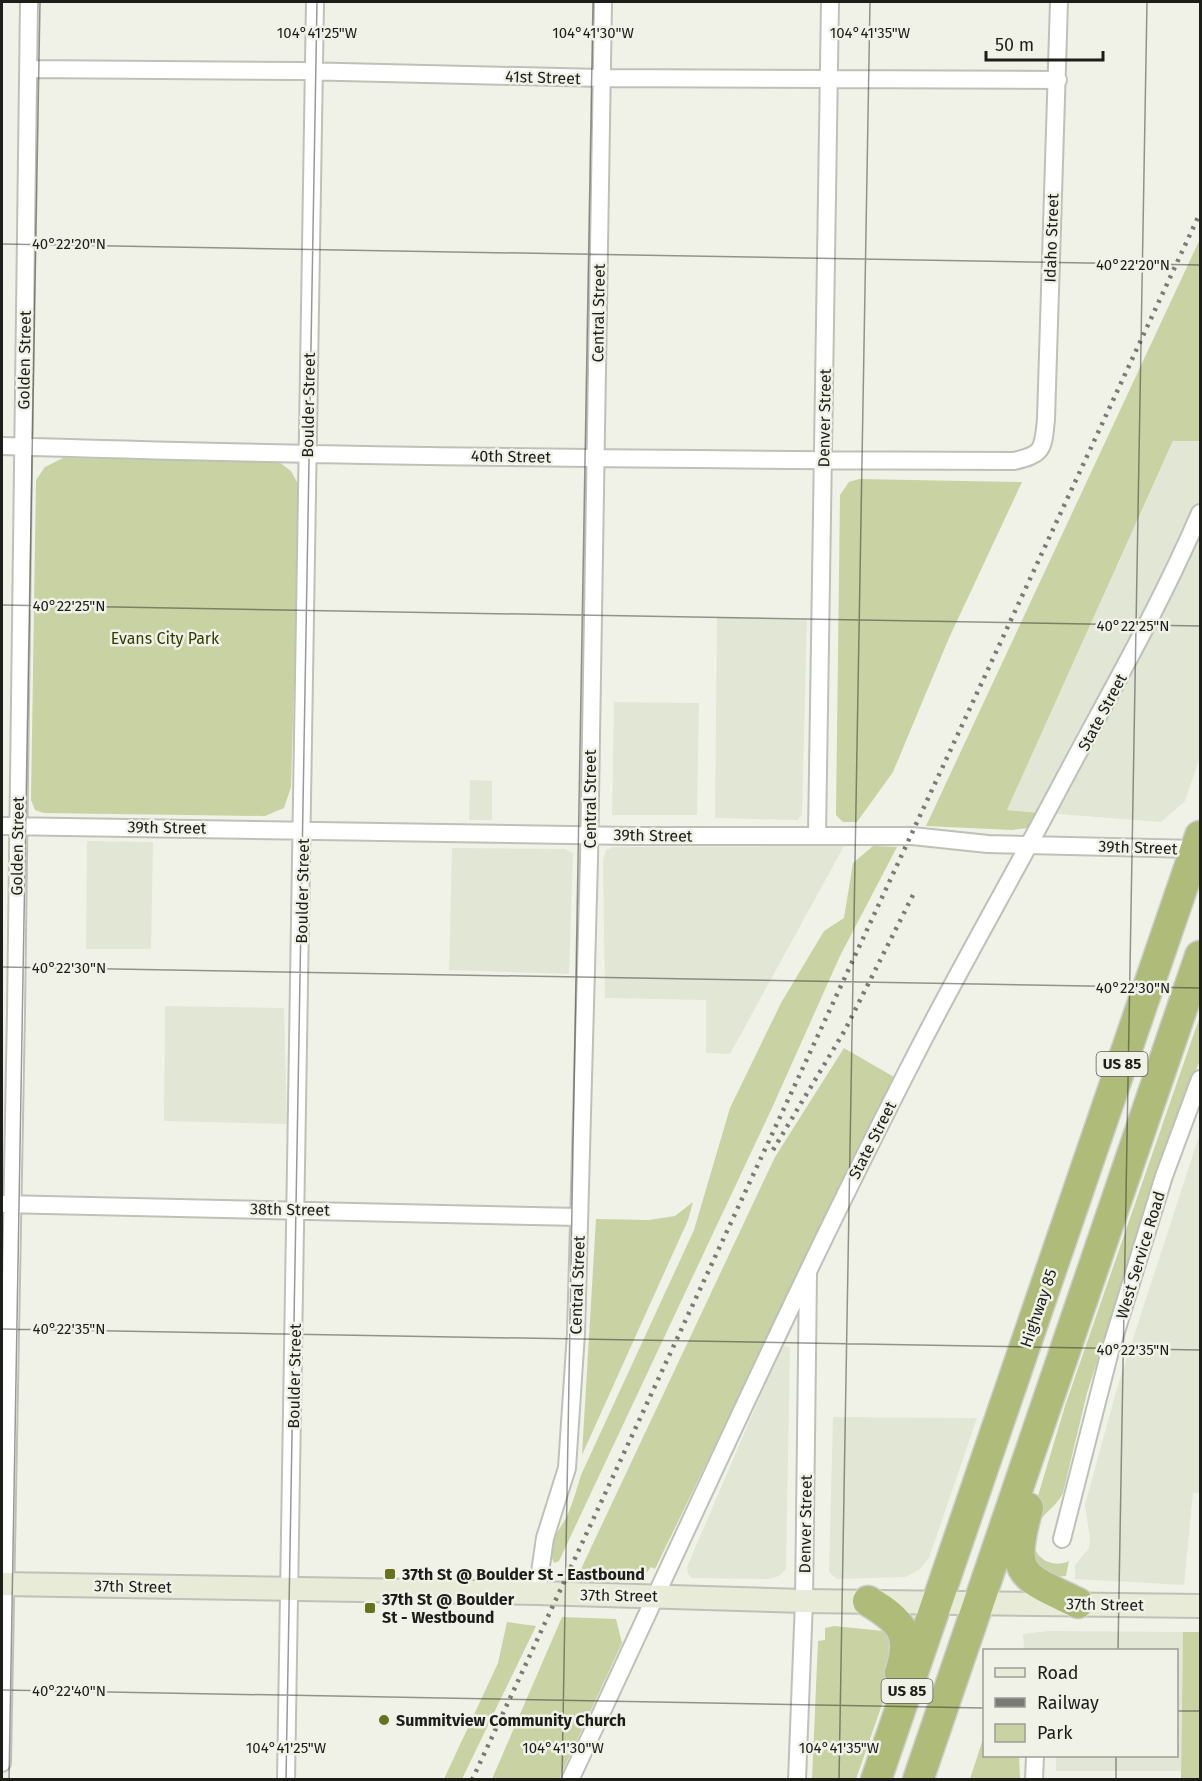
<svg xmlns="http://www.w3.org/2000/svg" width="1202" height="1781" font-family="'Fira Sans',sans-serif">
<style>
.built{fill:#e2e6d5}
.green{fill:#c8d2a2}
.lines{fill:none;stroke-linecap:round;stroke-linejoin:round}
.street-casing{stroke:#bec1b7;stroke-width:20}
.secondary-casing{stroke:#bec1b7;stroke-width:26}
.highway-casing{stroke:#cdcecd;stroke-width:33}
.street{stroke:#fff;stroke-width:16}
.secondary{stroke:#e7ebd7;stroke-width:22}
.highway{stroke:#afbb79;stroke-width:30}
.rail{stroke:#797b74;stroke-width:4.5;stroke-dasharray:3 6;stroke-linecap:butt}
.ticks{fill:none;stroke:#1d1e1a;stroke-width:1.5;stroke-opacity:0.45}
.poi-dot{fill:#66721d;stroke:#f0f2e8;stroke-width:2}
.labels{text-anchor:middle;stroke-width:5;stroke-linejoin:round;paint-order:stroke}
.shield{fill:#f0f2e8;stroke:#5c5e58;stroke-width:1.5}
.shield-label{font-size:15px;font-weight:bold;fill:#1d1e1a}
.street-label{font-size:16px;fill:#1d1e1a;stroke:#f0f2e8}
.park-label{font-size:16px;fill:#343c00;stroke:#f0f2e8}
.poi-label{font-size:16px;font-weight:bold;fill:#1d1e1a;stroke:#f0f2e8;text-anchor:start}
.ticks-label{font-size:15px;text-anchor:middle;fill:#1d1e1a;stroke:#f0f2e8;stroke-width:5;stroke-linejoin:round;paint-order:stroke}
</style>
<rect width="100%" height="100%" fill="#f0f2e8"/>
<!-- built -->
<path class="built" d="M 1174,440 L 1200,441 L 1200,757 L 1185,801 L 1161,822 L 1007,810 Z
M 717,617 L 807,620 L 802,814 L 798,820 L 715,818 Z
M 614,702 L 699,703 L 697,815 L 612,815 Z
M 470,780 L 492,781 L 492,820 L 469,820 Z
M 87,841 L 153,842 L 151,949 L 86,949 Z
M 844,846 L 730,1054 L 706,1053 L 706,1000 L 605,998 L 603,860 L 606,850 L 613,847 Z
M 452,848 L 565,849 L 573,853 L 569,974 L 449,970 Z
M 165,1006 L 284,1008 L 287,1124 L 164,1121 Z
M 1200,1133 L 1200,1493 L 1193,1493 L 1184,1585 L 1075,1579 L 1075,1565 L 1089,1548 L 1090,1538 L 1085,1505 L 1117,1388 Z
M 782,1345 L 790,1347 L 786,1569 L 779,1576 L 768,1579 L 692,1578 L 688,1574 L 687,1567 Z
M 833,1417 L 977,1418 L 929,1558 L 920,1569 L 905,1577 L 837,1579 L 829,1572 Z
M 1048,1631 L 1183,1632 L 1181,1771 L 1056,1771 L 1056,1756 L 1176,1756 L 1176,1650 L 1024,1650 L 1023,1634 Z"/>
<!-- green -->
<path class="green" d="M 1200,239 L 1200,441 L 1173,441 L 1007,810 L 1041,813 L 1027,828 L 1012,830 L 926,826 Z
M 63,458 L 279,462 L 291,471 L 300,488 L 291,787 L 284,808 L 265,816 L 44,813 L 35,810 L 31,800 L 36,480 L 45,467 Z
M 859,479 L 1022,482 L 949,638 L 893,772 L 857,822 L 843,822 L 836,815 L 840,495 L 849,482 Z
M 873,846 L 897,847 L 840,956 L 772,1108 L 559,1561 L 554,1563 C 545,1544 559,1532 567,1516 C 573,1503 577,1488 581,1475 L 694,1230 L 730,1108 L 781,1003 L 824,931 L 844,918 L 853,863 Z
M 1200,1016 L 1200,1060 L 1170,1137 L 1087,1393 L 1063,1493 C 1055,1510 1033,1518 1033,1539 C 1033,1558 1052,1569 1069,1561 L 1066,1576 L 1054,1577 L 1045,1573 L 1033,1559 L 1031,1519 L 1065,1406 Z
M 844,1048 L 894,1077 L 655,1569 L 651,1567 L 644,1576 L 594,1576 L 589,1570 L 581,1569 L 775,1157 Z
M 693,1202 L 688,1220 L 582,1455 L 596,1219 L 649,1220 L 675,1216 Z
M 562,1617 L 616,1619 L 622,1643 L 559,1779 L 492,1779 Z
M 507,1622 L 536,1626 L 462,1779 L 444,1779 L 498,1663 Z
M 834,1626 L 884,1631 L 894,1643 L 899,1656 L 856,1779 L 812,1780 L 818,1641 L 825,1640 L 825,1628 Z
M 1183,1632 L 1200,1632 L 1200,1779 L 1181,1779 Z
M 984,1736 L 984,1756 L 1019,1756 L 1020,1779 L 970,1779 Z"/>
<g class="lines">
<!-- street casing -->
<g class="street-casing">
<path id="street" d="M 29,69 L 299,71 L 601,78 L 1058,80
M 2,446 C 339,457 676,460 1014,461 C 1044,454 1043,449 1046,419 L 1059,2
M 2,826 L 631,836 L 912,836 L 988,844 L 1196,849
M 817,835 L 830,2
M 2,1204 L 579,1217
M 1062,1539 L 1110,1351 L 1164,1176 L 1200,1079
M 537,1593 L 545,1538 L 567,1468 L 576,1333 L 589,859 L 603,2
M 2,1763 L 16,1012 L 29,2
M 286,1780 L 315,2
M 570,1780 C 684,1537 793,1293 916,1054 C 960,968 1009,883 1054,798 C 1104,703 1158,611 1200,513
M 797,1780 L 804,1601 L 808,1274
M 1034,1780 L 1035,1756"/>
</g>
<!-- secondary casing -->
<g class="secondary-casing">
<path id="secondary" d="M 2,1584 L 537,1593 L 804,1601 L 1200,1606"/>
</g>
<!-- highway casing -->
<g class="highway-casing">
<path id="highway" d="M 1028,1508 C 1008,1576 1022,1576 1078,1603
M 868,1601 C 902,1621 913,1634 900,1673
M 876,1780 L 1200,836
M 918,1780 L 1200,956"/>
</g>
<!-- street -->
<use href="#street" class="street"/>
<!-- secondary -->
<use href="#secondary" class="secondary"/>
<!-- highway -->
<use href="#highway" class="highway"/>
<!-- rail -->
<path class="rail" d="M 773,1150 L 845,1030 L 914,893
M 472,1780 L 1200,213"/>
</g>
<!-- ticks -->
<path class="ticks" d="M 2,244 L 1200,265M 2,605 L 1200,626M 2,967 L 1200,988M 2,1329 L 1200,1350M 1118,1650 L 1147,2M 2,1690 L 984,1708M 1176,1711 L 1200,1711M 9,1780 L 40,2M 286,1780 L 317,2M 562,1780 L 593,2M 839,1780 L 870,2M 1116,1780 L 1116,1756"/>
<!-- markers -->
<g class="poi-dot">
<rect x="384" y="1568" width="12" height="12" rx="3"/>
<rect x="364" y="1602" width="12" height="12" rx="3"/>
<circle cx="384" cy="1720" r="6"/>
</g>
<g class="labels">
<!-- shield labels -->
<g class="shield">
<rect x="1096.5" y="1052" width="51" height="24" rx="4.5"/>
<rect x="881.5" y="1679" width="51" height="24" rx="4.5"/>
</g>
<g class="shield-label">
<text x="1122" y="1069">US 85</text>
<text x="907" y="1696">US 85</text>
</g>
<!-- street labels -->
<g class="street-label">
<text transform="translate(543 77) rotate(2)" y="6">41st Street</text>
<text transform="translate(1051 238) rotate(-88)" y="6">Idaho Street</text>
<text transform="translate(598 313) rotate(-89)" y="6">Central Street</text>
<text transform="translate(24 360) rotate(-89)" y="6">Golden Street</text>
<text transform="translate(308 405) rotate(-89)" y="6">Boulder Street</text>
<text transform="translate(824 418) rotate(-89)" y="6">Denver Street</text>
<text transform="translate(511 456) rotate(1)" y="6">40th Street</text>
<text transform="translate(1102 712) rotate(-62)" y="6">State Street</text>
<text transform="translate(590 799) rotate(-90)" y="6">Central Street</text>
<text transform="translate(167 827) rotate(1)" y="6">39th Street</text>
<text transform="translate(653 835) rotate(1)" y="6">39th Street</text>
<text transform="translate(17 846) rotate(-89)" y="6">Golden Street</text>
<text transform="translate(1138 847) rotate(2)" y="6">39th Street</text>
<text transform="translate(302 891) rotate(-89)" y="6">Boulder Street</text>
<text transform="translate(872 1140) rotate(-63)" y="6">State Street</text>
<text transform="translate(290 1209) rotate(1)" y="6">38th Street</text>
<text transform="translate(1140 1255) rotate(-73)" y="6">West Service Road</text>
<text transform="translate(577 1285) rotate(-88)" y="6">Central Street</text>
<text transform="translate(1038 1308) rotate(-71)" y="6">Highway 85</text>
<text transform="translate(294 1376) rotate(-89)" y="6">Boulder Street</text>
<text transform="translate(805 1524) rotate(-89)" y="6">Denver Street</text>
<text transform="translate(133 1586) rotate(1)" y="6">37th Street</text>
<text transform="translate(619 1595) rotate(1)" y="6">37th Street</text>
<text transform="translate(1105 1604) rotate(1)" y="6">37th Street</text>
</g>
<!-- park labels -->
<g class="park-label">
<text x="165" y="644">Evans City Park</text>
</g>
<!-- poi labels -->
<g class="poi-label">
<text x="402" y="1580">37th St @ Boulder St - Eastbound</text>
<text x="382" y="1605">37th St @ Boulder<tspan x="382" dy="18">St - Westbound</tspan></text>
<text x="396" y="1726">Summitview Community Church</text>
</g>
</g>
<g class="ticks-label">
<text x="317" y="38">104°41'25"W</text>
<text x="593" y="38">104°41'30"W</text>
<text x="870" y="38">104°41'35"W</text>
<text x="69" y="249">40°22'20"N</text>
<text x="1133" y="270">40°22'20"N</text>
<text x="69" y="611">40°22'25"N</text>
<text x="1133" y="631">40°22'25"N</text>
<text x="69" y="973">40°22'30"N</text>
<text x="1133" y="993">40°22'30"N</text>
<text x="69" y="1334">40°22'35"N</text>
<text x="1133" y="1355">40°22'35"N</text>
<text x="69" y="1696">40°22'40"N</text>
<text x="286" y="1753">104°41'25"W</text>
<text x="563" y="1753">104°41'30"W</text>
<text x="839" y="1753">104°41'35"W</text>
</g>
<!-- border -->
<rect width="1202" height="1781" fill="none" stroke="#1d1e1a" stroke-width="6"/>
<!-- legend -->
<rect x="983" y="1649" width="195" height="108" fill="#f0f2e8" stroke="#9c9d96" stroke-width="1.5"/>
<rect x="995" y="1668" width="30" height="9" fill="#e7ebd7" stroke="#9c9d96" stroke-width="1.5"/>
<text x="1037" y="1679" font-size="18" fill="#1d1e1a">Road</text>
<rect x="995" y="1698" width="30" height="9" fill="#797b74" stroke="#9c9d96" stroke-width="1.5"/>
<text x="1037" y="1709" font-size="18" fill="#1d1e1a">Railway</text>
<rect x="995" y="1724" width="30" height="18" fill="#c8d2a2" stroke="#9c9d96" stroke-width="1.5"/>
<text x="1037" y="1739" font-size="18" fill="#1d1e1a">Park</text>
<!-- scale -->
<path d="M986 51v9h117v-9" fill="none" stroke="#1d1e1a" stroke-width="3"/>
<text x="995" y="51" font-size="18" fill="#1d1e1a" stroke="#f0f2e8" stroke-width="4.5" paint-order="stroke">50 m</text>
</svg>
